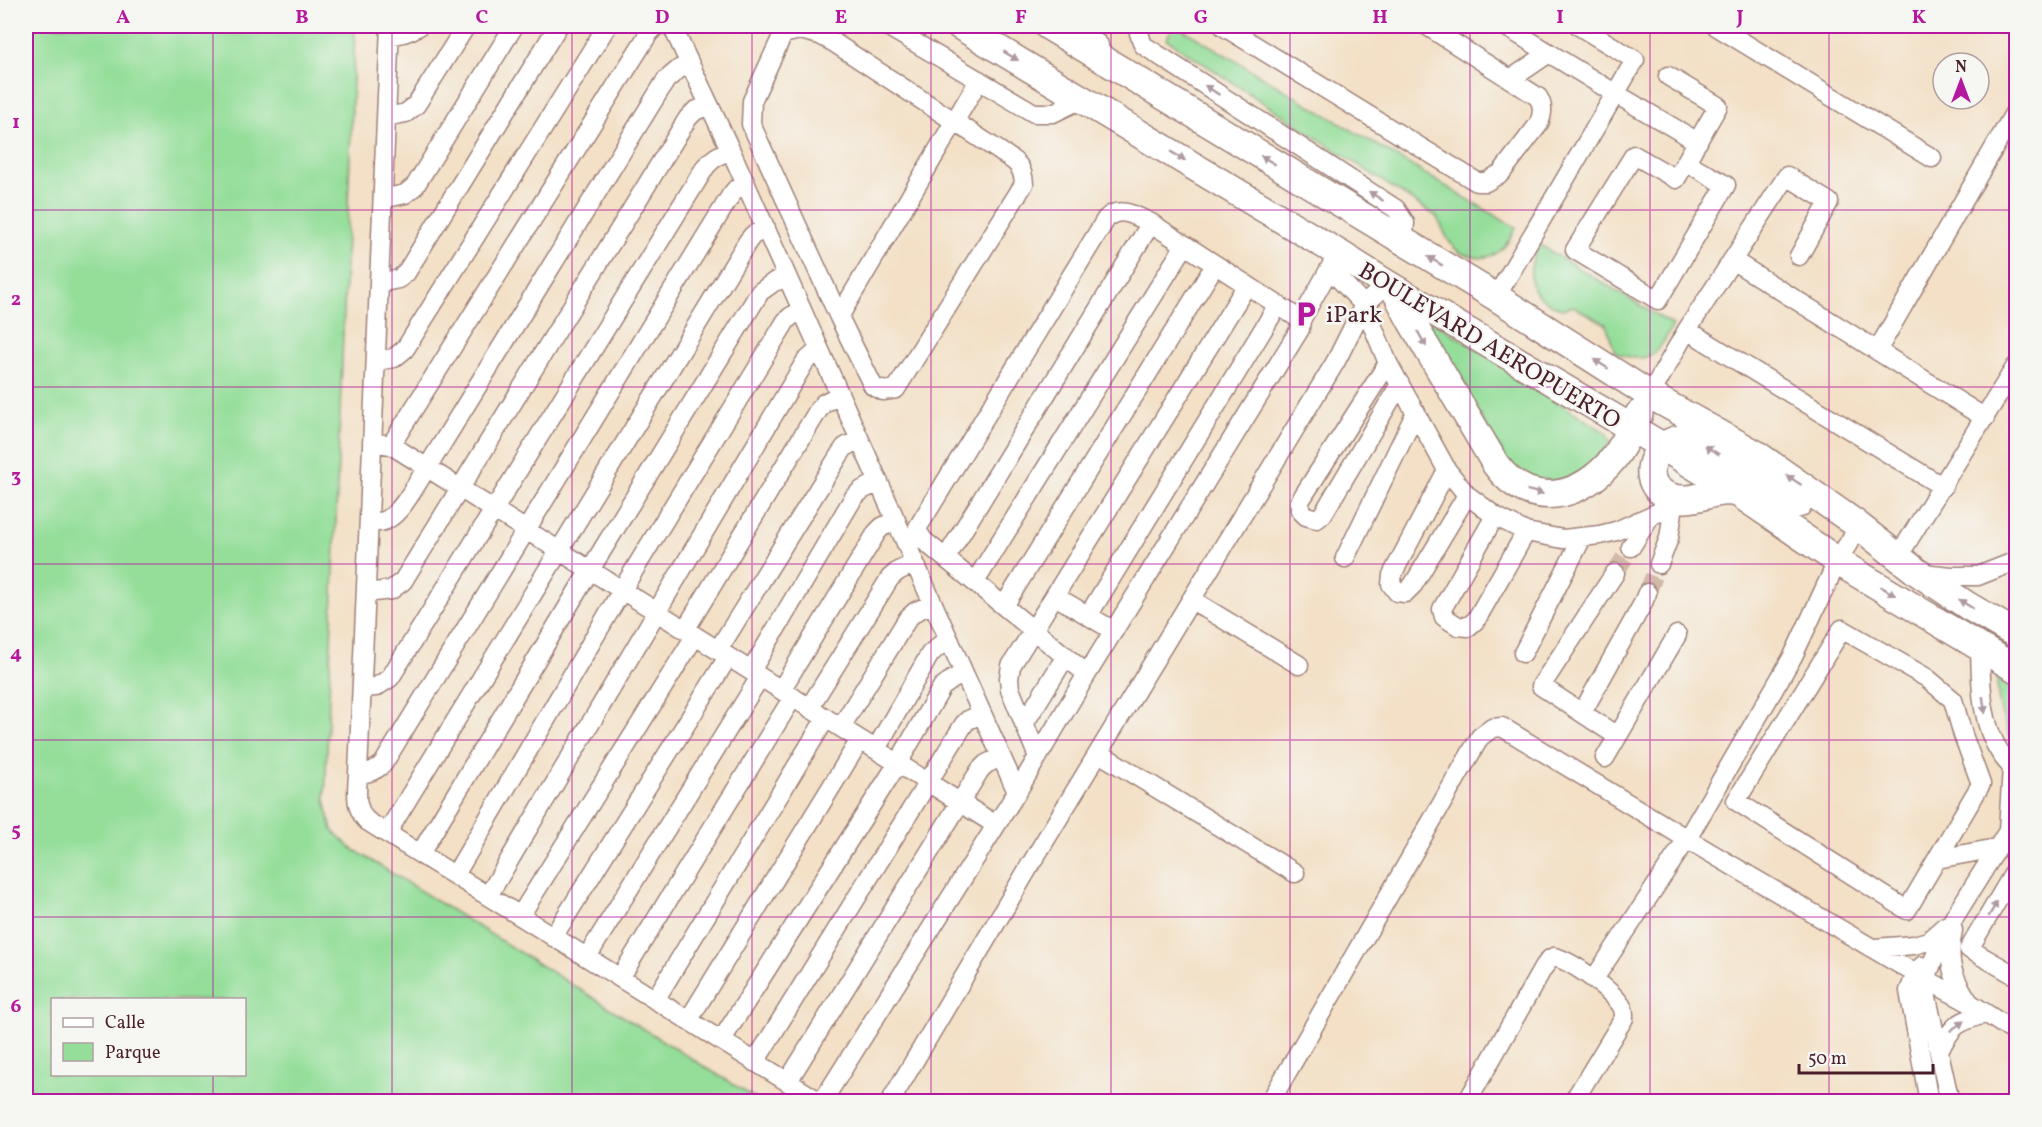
<svg xmlns="http://www.w3.org/2000/svg" width="2042" height="1127" font-family="Vollkorn,serif">
<style>
.green{fill:#94de9a;stroke:#6f7e62;stroke-width:1.5;fill-rule:evenodd}
.lines{fill:none;stroke-linecap:round;stroke-linejoin:round}
.minor-tunnel{stroke:#d1b9a7;stroke-width:18;stroke-dasharray:18 9;stroke-linecap:butt}
.minor-casing{stroke:#9e8078;stroke-width:21}
.highway-casing{stroke:#9e8078;stroke-width:30}
.minor{stroke:#fff;stroke-width:18}
.highway{stroke:#fff;stroke-width:27}
.oneway{fill:#ae9aa0}
.grid{fill:none;stroke:#b5179e;stroke-width:1.5;stroke-opacity:0.55}
.labels{text-anchor:middle;stroke-width:5;stroke-linejoin:round;paint-order:stroke}
.poi-label{font-size:24px;fill:#4a1f2b;stroke:#f6f6f2;text-anchor:start}
.street-label{font-size:24px;fill:#4a1f2b;stroke:#f6f6f2}
.neatline{fill:none;stroke:#b5179e;stroke-width:2}
.grid-label{font-size:20px;text-anchor:middle;font-weight:bold;fill:#b5179e}
</style>
<rect width="100%" height="100%" fill="#f6f6f2"/>
<filter id="ink" filterUnits="userSpaceOnUse"><feTurbulence type="fractalNoise" baseFrequency=".0167" numOctaves="2"/><feDisplacementMap in="SourceGraphic" scale="12" xChannelSelector="R" yChannelSelector="G"/><feConvolveMatrix kernelMatrix="1 2 1 2 8 2 1 2 1" color-interpolation-filters="sRGB"/></filter>
<filter id="wash" filterUnits="userSpaceOnUse"><feTurbulence type="fractalNoise" baseFrequency=".008" numOctaves="4" result="noise"/><feDisplacementMap in="SourceGraphic" scale="24" xChannelSelector="R" yChannelSelector="G"/><feGaussianBlur stdDeviation="1.35" result="paint"/><feColorMatrix in="noise" values="0 0 0 0 0 0 0 0 0 0 0 0 0 0 0 0 0 1.4 0 .05"/><feComposite in="paint" operator="in"/></filter>
<g filter="url(#wash)">
<rect width="100%" height="100%" fill="#f3e0c6"/>
<!-- green -->
<path class="green" d="M 26,26 L 355,26 L 325,800 L 332,830 L 351,848 L 760,1101 L 26,1101 ZM 52,1000 L 244,1000 L 244,1074 L 52,1074 Z
M 1174,26 L 1177,26 L 1516,228 C 1512,235 1508,243 1503,248 C 1488,264 1460,259 1449,241 C 1444,233 1441,224 1436,216 L 1166,39 Z
M 1540,245 L 1673,325 C 1659,353 1648,367 1615,352 L 1606,324 L 1573,306 L 1562,309 C 1555,306 1547,303 1541,298 C 1525,284 1530,260 1540,245 Z
M 1419,312 L 1606,433 L 1611,442 C 1580,478 1559,493 1512,469 Z
M 1997,675 L 2016,688 L 2016,749 C 2003,721 1997,707 1997,675 Z"/>
</g>
<g filter="url(#ink)">
<g class="lines">
<!-- minor-tunnel -->
<path class="minor-tunnel" d="M 1615,573 L 1631,547
M 1647,593 L 1659,564"/>
<!-- minor casing -->
<g class="minor-casing">
<path id="minor" d="M 390,26 L 358,774 C 357,792 354,807 367,821 L 820,1102
M 672,26 L 731,151 L 1017,792
M 887,26 L 1034,113 L 1053,113 L 1082,99
M 1075,26 L 1099,45
M 1141,26 L 1139,33 L 1143,45 L 1396,209 L 1405,223 L 1403,241
M 1223,26 L 1477,182 L 1486,182 L 1501,173 L 1538,125 C 1543,115 1544,106 1538,97 L 1427,26
M 1505,26 L 1616,94 L 1698,142
M 1716,26 L 1932,158
M 800,30 L 820,35 L 833,42 L 998,150 C 1013,161 1023,163 1024,184 L 896,389 L 883,391 L 873,386 L 839,317 L 751,124 L 752,101 L 783,34 Z
M 390,35 C 401,35 409,32 419,26
M 1668,76 L 1718,106 L 1676,179 L 1634,155 L 1575,250 L 1658,300 L 1726,185 L 1686,162
M 1511,79 L 1549,53
M 386,117 L 406,113 L 416,105 L 466,26
M 383,199 L 405,194 L 415,186 L 514,26
M 1732,260 L 1985,418
M 1330,269 L 1364,305 L 1388,363 L 1447,470 L 1467,495 L 1495,516 L 1526,532 L 1563,539 L 1600,535 L 1616,531 L 1686,500
M 379,283 L 399,279 L 406,273 L 558,26
M 1496,297 L 1635,60 L 1579,26
M 839,317 L 979,80
M 1301,320 L 1335,259
M 1687,330 L 1943,487
M 1877,351 L 2016,110
M 376,361 L 394,358 L 405,349 L 607,26
M 1388,363 L 1300,501 L 1300,510 L 1306,516 L 1317,519 L 1323,514 L 1400,384
M 1650,395 L 1687,330 L 1787,176 L 1829,202 L 1799,256
M 372,442 L 391,445 L 996,825
M 391,445 L 649,33 L 656,26
M 1447,470 L 1392,575 L 1391,584 L 1397,592 L 1405,593 L 1413,585 L 1467,495
M 1495,516 L 1442,609 L 1444,617 L 1458,626 L 1468,627 L 1476,620 L 1526,532
M 369,522 C 376,522 382,523 388,519 C 403,511 417,482 427,468 L 666,80 L 679,69 L 690,64
M 1631,547 L 1649,518
M 1898,557 L 2016,366
M 946,558 L 1151,223
M 1345,558 L 1416,412
M 1659,564 L 1669,538 L 1674,505
M 1615,573 L 1541,686 L 1617,736
M 1922,573 L 1952,576 L 1978,576 L 2016,561
M 975,582 L 1185,245
M 366,593 L 391,590 L 403,581 L 688,118 L 695,111 L 709,105
M 1055,596 L 1114,631
M 1192,600 L 1299,665
M 1004,606 L 1215,265
M 1088,616 L 1278,305
M 1842,629 L 1927,678 L 1953,700 L 1963,735 L 1981,784 L 1907,910 L 1736,801 Z
M 685,630 L 819,409 L 824,403 L 840,395
M 1980,647 C 1981,682 1980,723 2001,754 C 2005,760 2011,766 2016,772
M 718,650 L 840,454 L 845,447 L 859,439
M 1523,653 L 1582,538
M 751,671 L 854,497 L 862,490 L 879,482
M 362,688 L 376,687 L 390,678 L 706,166 C 714,158 720,153 731,151
M 781,690 L 877,532 L 882,527 L 896,520
M 809,708 L 890,578 L 898,571 L 915,563
M 1582,713 L 1642,605 L 1647,593
M 1024,724 L 1066,656
M 841,727 L 908,618 L 916,611 L 933,604
M 876,749 L 930,654 L 940,645 L 950,641
M 1099,753 L 1295,873
M 1038,757 L 1010,689 L 1009,678 L 1011,666 L 1247,285
M 1605,758 L 1677,635
M 358,774 C 368,774 375,771 383,764 L 731,195 L 735,190 L 746,184
M 2008,831 L 2012,767
M 387,833 L 748,241 L 753,235 L 766,228
M 420,854 L 590,570 L 760,292 L 774,282 L 787,277
M 1937,859 L 1997,848
M 2016,869 L 1969,949 L 2016,976
M 455,875 L 622,590 L 786,321 L 790,317 L 802,310
M 488,896 L 805,362 L 814,354 L 820,351
M 520,916 L 695,636
M 1953,930 C 1947,962 1951,975 1969,1002
M 553,937 L 728,657
M 1875,948 L 1914,945 L 1928,941 L 1945,926
M 587,957 L 760,677
M 1922,966 L 1916,974 L 1909,991 L 1929,1102
M 620,978 L 793,697
M 1594,979 L 1687,839 L 1793,656 L 1838,560 L 1859,526
M 655,1000 L 826,718
M 688,1021 L 860,740
M 721,1041 L 898,763 L 942,687 L 953,679 L 964,674
M 1939,1050 C 1954,1024 1957,1022 1985,1014
M 755,1062 L 964,724 L 968,720 L 982,714
M 788,1081 L 980,770 L 986,764 L 1001,757
M 822,1102 L 1017,792 L 1087,674 L 1300,329 L 1301,320 L 1151,223 C 1136,216 1119,205 1106,219 L 918,527 L 918,531 L 923,540 L 1087,674
M 890,1102 L 1029,867 L 1336,361 L 1364,305 L 1387,284
M 1270,1102 L 1480,737 L 1492,728 L 1502,727 L 1687,839 L 1916,974 L 1970,1003 L 2016,1033
M 1467,1102 L 1543,968 L 1550,959 L 1554,957 C 1572,961 1610,989 1621,1005 C 1624,1009 1624,1013 1624,1018 L 1573,1102
M 1950,1102 L 1927,998 L 1926,979 L 1939,946 L 1955,916 L 2008,831 L 2016,824"/>
</g>
<!-- highway casing -->
<g class="highway-casing">
<path id="highway" d="M 960,26 L 1338,253 L 1387,284 L 1662,446 L 1738,493 L 1845,566 L 2016,669
M 1048,26 L 1496,297 L 1650,395 L 1756,454 L 1855,523 L 1917,572 L 1968,606 L 2016,634
M 1394,288 L 1411,321 L 1496,465 C 1530,511 1581,499 1614,458 C 1624,445 1631,429 1639,414
M 1738,493 C 1713,487 1695,505 1671,497 C 1634,485 1653,435 1689,439 C 1703,441 1717,453 1729,460 C 1752,475 1775,490 1798,504"/>
</g>
<!-- minor -->
<use href="#minor" class="minor"/>
<!-- highway -->
<use href="#highway" class="highway"/>
</g>
<!-- one-way arrows -->
<defs><path id="oneway-solid" d="M-6-.8H1V-3.2L6.5 0L1 3.2V.8H-6Z" transform="scale(1.5)"/></defs>
<g class="oneway">
<use href="#oneway-solid" transform="translate(1011 56) rotate(31)"/>
<use href="#oneway-solid" transform="translate(1212 90) rotate(-147)"/>
<use href="#oneway-solid" transform="translate(1178 156) rotate(31)"/>
<use href="#oneway-solid" transform="translate(1268 160) rotate(-149)"/>
<use href="#oneway-solid" transform="translate(1376 196) rotate(-147)"/>
<use href="#oneway-solid" transform="translate(1435 261) rotate(-149)"/>
<use href="#oneway-solid" transform="translate(1422 339) rotate(60)"/>
<use href="#oneway-solid" transform="translate(1601 364) rotate(-148)"/>
<use href="#oneway-solid" transform="translate(1712 450) rotate(-148)"/>
<use href="#oneway-solid" transform="translate(1794 480) rotate(-147)"/>
<use href="#oneway-solid" transform="translate(1535 492) rotate(14)"/>
<use href="#oneway-solid" transform="translate(1888 591) rotate(31)"/>
<use href="#oneway-solid" transform="translate(1966 604) rotate(-148)"/>
<use href="#oneway-solid" transform="translate(1984 705) rotate(82)"/>
<use href="#oneway-solid" transform="translate(1993 909) rotate(-60)"/>
<use href="#oneway-solid" transform="translate(1957 1026) rotate(-36)"/>
</g>
</g>
<!-- grid -->
<path class="grid" d="M 213,26 L 213,1000M 392,26 L 392,1102M 572,26 L 572,1102M 752,26 L 752,1102M 931,26 L 931,1102M 1111,26 L 1111,1102M 1290,26 L 1290,1102M 1470,26 L 1470,1102M 1650,26 L 1650,1102M 1829,26 L 1829,1102M 26,210 L 2016,210M 26,387 L 2016,387M 26,564 L 2016,564M 26,740 L 2016,740M 26,917 L 2016,917M 213,1074 L 213,1102"/>
<!-- icons -->
<defs>
<g id="parking-bare" transform="scale(2.07)"><path d="M-3.5-5.5H1a3.5 3.5 0 0 1 0 7H-1V5.5H-3.5ZM-1-3.4V-.6H.8a1.4 1.4 0 0 0 0-2.8Z" fill="#b5179e" stroke="#f6f6f2" stroke-width="2.5" paint-order="stroke"/></g>
</defs>
<g fill-rule="evenodd">
<use href="#parking-bare" x="1306" y="314"/>
</g>
<g class="labels">
<!-- poi labels -->
<g class="poi-label">
<text x="1326" y="322">iPark</text>
</g>
<!-- street labels -->
<g class="street-label">
<text transform="translate(1490 345) rotate(31)" y="8">BOULEVARD AEROPUERTO</text>
</g>
</g>
<!-- margin -->
<rect width="2042" height="1127" fill="none" stroke="#f6f6f2" stroke-width="66"/>
<!-- legend -->
<rect x="51" y="998" width="195" height="78" fill="#f6f6f2" stroke="#b1a0a2" stroke-width="1.5"/>
<rect x="63" y="1018" width="30" height="9" fill="#ffffff" stroke="#b1a0a2" stroke-width="1.5"/>
<text x="105" y="1028" font-size="18" fill="#4a1f2b">Calle</text>
<rect x="63" y="1043" width="30" height="18" fill="#94de9a" stroke="#b1a0a2" stroke-width="1.5"/>
<text x="105" y="1058" font-size="18" fill="#4a1f2b">Parque</text>
<!-- north arrow -->
<g transform="translate(1961 81)"><circle r="28" fill="#f6f6f2" stroke="#b1a0a2" stroke-width="1.5"/>
<path d="M0-4.5L10 22L0 15L-10 22Z" fill="#b5179e"/>
<text y="-9" font-size="16" font-weight="bold" text-anchor="middle" fill="#4a1f2b">N</text>
</g>
<!-- scale -->
<path d="M1799 1064v9h134v-9" fill="none" stroke="#4a1f2b" stroke-width="3"/>
<text x="1808" y="1064" font-size="18" fill="#4a1f2b" stroke="#f6f6f2" stroke-width="4.5" paint-order="stroke">50 m</text>
<rect x="33" y="33" width="1976" height="1061" class="neatline"/>
<g class="grid-label">
<text x="123" y="23">A</text>
<text x="302" y="23">B</text>
<text x="482" y="23">C</text>
<text x="662" y="23">D</text>
<text x="841" y="23">E</text>
<text x="1021" y="23">F</text>
<text x="1201" y="23">G</text>
<text x="1380" y="23">H</text>
<text x="1560" y="23">I</text>
<text x="1740" y="23">J</text>
<text x="1919" y="23">K</text>
<text x="16" y="128">1</text>
<text x="16" y="305">2</text>
<text x="16" y="482">3</text>
<text x="16" y="659">4</text>
<text x="16" y="836">5</text>
<text x="16" y="1012">6</text>
</g>
</svg>
